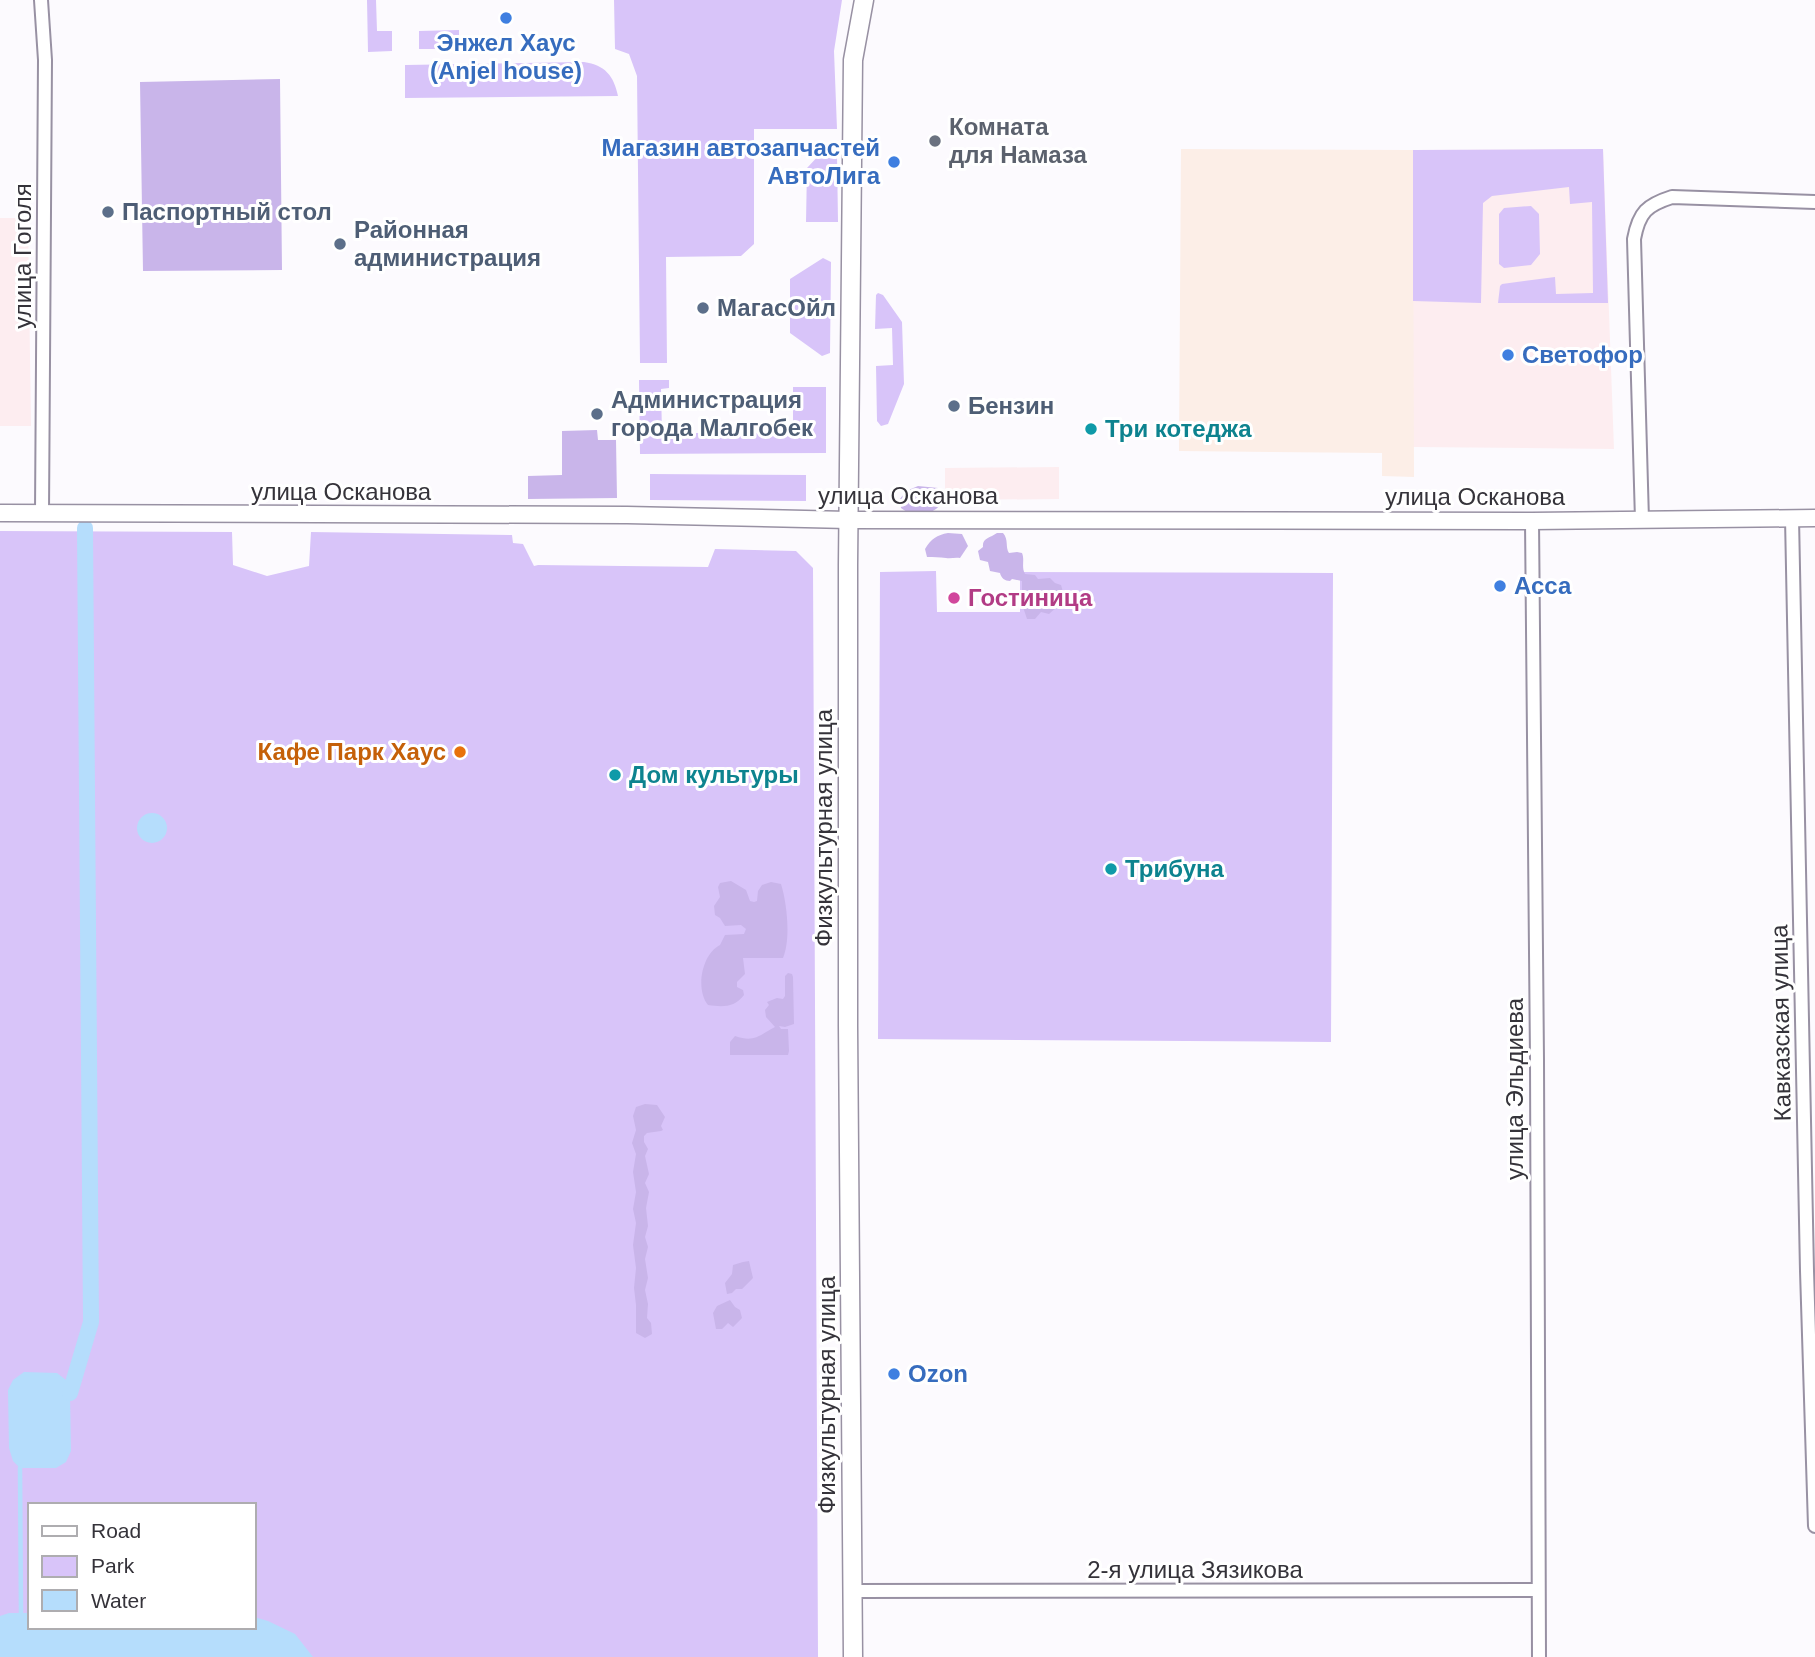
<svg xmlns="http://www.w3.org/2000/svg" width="1815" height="1657" font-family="Arial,sans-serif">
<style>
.commercial{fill:#fdedf0}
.industrial{fill:#fceee7}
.green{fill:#d8c4f9;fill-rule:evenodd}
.forest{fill:#c9b5ea}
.water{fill:#b5ddfc}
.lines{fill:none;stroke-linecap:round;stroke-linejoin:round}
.stream{stroke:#b5ddfc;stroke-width:4.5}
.canal{stroke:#b5ddfc;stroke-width:16}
.minor-casing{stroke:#9891a3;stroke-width:16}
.tertiary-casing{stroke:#9891a3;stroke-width:19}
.secondary-casing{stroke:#9891a3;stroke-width:21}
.minor{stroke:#fff;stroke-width:12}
.tertiary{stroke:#fff;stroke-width:16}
.secondary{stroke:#fff;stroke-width:18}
.shop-dot{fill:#3f7fe0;stroke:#fff;stroke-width:2.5}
.worship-dot{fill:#6b7280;stroke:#fff;stroke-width:2.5}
.service-dot{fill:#5c6f8a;stroke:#fff;stroke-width:2.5}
.culture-dot{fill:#0f9aa8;stroke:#fff;stroke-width:2.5}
.hotel-dot{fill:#d1479c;stroke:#fff;stroke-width:2.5}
.food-dot{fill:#e8710a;stroke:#fff;stroke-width:2.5}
.labels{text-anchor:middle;stroke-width:6;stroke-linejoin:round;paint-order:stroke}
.shop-label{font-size:24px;font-weight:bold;fill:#366cbe;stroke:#fff;text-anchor:start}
.worship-label{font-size:24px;font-weight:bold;fill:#5b616d;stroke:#fff;text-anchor:start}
.service-label{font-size:24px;font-weight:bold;fill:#4e5e75;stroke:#fff;text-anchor:start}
.street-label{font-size:24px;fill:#35333a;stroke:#fff}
.culture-label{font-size:24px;font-weight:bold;fill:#0d838f;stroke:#fff;text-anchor:start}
.hotel-label{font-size:24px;font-weight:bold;fill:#b23c85;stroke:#fff;text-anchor:start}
.food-label{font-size:24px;font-weight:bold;fill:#c56008;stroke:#fff;text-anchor:end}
</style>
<rect width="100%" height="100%" fill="#fcfafe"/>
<!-- commercial -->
<path class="commercial" d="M 1603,149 L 1614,449 L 1413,447 L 1413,150 Z
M 0,218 L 28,218 L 31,426 L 0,426 Z
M 1059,467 L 1059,499 L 945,500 L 945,468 Z"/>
<!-- industrial -->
<path class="industrial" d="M 1181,149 L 1413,150 L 1414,477 L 1382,476 L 1382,453 L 1179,451 Z"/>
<!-- green -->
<path class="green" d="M 367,0 L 376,0 L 377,31 L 392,31 L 392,51 L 368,52 Z
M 614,0 L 842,0 L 834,51 L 837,129 L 754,129 L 754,244 L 741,256 L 666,257 L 667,363 L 640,363 L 637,76 L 629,54 L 615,49 Z
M 459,30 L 459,49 L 419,49 L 419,31 Z
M 584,62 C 605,65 614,76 618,96 L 405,98 L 405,65 Z
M 1603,149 L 1608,303 L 1498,303 L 1500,286 L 1502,284 L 1555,277 L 1556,294 L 1593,293 L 1592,202 L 1570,204 L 1569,187 L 1492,196 L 1483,203 L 1481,303 L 1413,301 L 1413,150 Z
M 820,154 L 837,155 L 838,222 L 806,222 L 807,168 Z
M 1531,206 L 1539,214 L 1540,254 L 1531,265 L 1504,268 L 1499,264 L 1499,214 L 1504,208 Z
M 823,258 L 831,262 L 830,353 L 822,356 L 790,333 L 790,279 Z
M 878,293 L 883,295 L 902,322 L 904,384 L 888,424 L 881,426 L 877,421 L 876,366 L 893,365 L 892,328 L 875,329 L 876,295 Z
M 639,380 L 669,380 L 669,388 L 661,389 L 662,433 L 793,433 L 793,387 L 826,387 L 826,453 L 640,454 Z
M 650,474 L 806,475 L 806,501 L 650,500 Z
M 0,531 L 232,532 L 233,565 L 267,576 L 309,566 L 311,532 L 512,535 L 513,543 L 523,544 L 534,566 L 538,565 L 708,567 L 715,549 L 796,551 L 813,568 L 818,1657 L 0,1657 ZM 30,1505 L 254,1505 L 254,1627 L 30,1627 Z
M 936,571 L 937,612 L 1020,612 L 1020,572 L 1333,573 L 1331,1042 L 878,1039 L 880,572 Z"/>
<!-- forest -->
<path class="forest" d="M 280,79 L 282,270 L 143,271 L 140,82 Z
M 597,430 L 598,440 L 616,440 L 617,498 L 528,499 L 528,476 L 562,475 L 562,431 Z
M 918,486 L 938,488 L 943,501 C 934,516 915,519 901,508 L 900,499 C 905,492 910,489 918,486 Z
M 948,533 L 962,534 L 968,546 L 960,558 C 955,557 951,559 946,558 C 939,557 934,557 927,557 L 925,549 C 931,539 937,535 948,533 Z
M 997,533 L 1003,533 C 1009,540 1005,547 1009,553 L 1017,552 L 1022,553 C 1025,560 1021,567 1025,574 L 1035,575 L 1038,579 L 1050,578 L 1055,583 L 1061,585 C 1067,604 1061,603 1049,614 L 1041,612 L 1035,619 L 1027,619 L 1022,604 L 1022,581 L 1012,579 L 1010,581 C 1005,581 1001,578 1000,573 L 990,571 L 988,562 L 980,560 L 978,551 L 983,547 C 982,538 990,538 997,533 Z
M 731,881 L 746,890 L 750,901 L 754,902 L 757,901 L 758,891 L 762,885 L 771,882 L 781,884 C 787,903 791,939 783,958 L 743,958 L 745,974 L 737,982 L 737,987 L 743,990 L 744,995 C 734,1008 722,1007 708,1005 C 695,989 702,954 720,945 L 725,935 L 744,934 L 746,929 L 741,925 L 725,926 L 720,918 L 715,915 L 714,906 L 720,897 L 718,887 L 720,883 Z
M 788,973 L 792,974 L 793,977 L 794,1024 L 785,1027 L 779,1026 L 781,1029 L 788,1029 L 789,1051 L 788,1055 L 730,1055 L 730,1042 L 735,1036 C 755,1043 759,1035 775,1027 L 766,1017 L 765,1010 L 769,1005 L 767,1002 L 777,998 L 783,999 L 785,996 L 785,976 Z
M 645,1104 L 657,1105 L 665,1117 L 661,1126 L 663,1130 L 661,1131 L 647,1133 L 644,1136 L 644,1142 L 648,1149 L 645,1156 L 649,1174 L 645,1183 L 649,1192 L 646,1208 L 648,1226 L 645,1237 L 648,1247 L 645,1259 L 648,1278 L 645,1290 L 648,1304 L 647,1318 L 651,1323 L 652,1334 L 645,1338 L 636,1333 L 636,1305 L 634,1288 L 636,1268 L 633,1245 L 636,1223 L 633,1209 L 636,1192 L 633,1172 L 636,1154 L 632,1143 L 636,1130 L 633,1116 L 636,1107 Z
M 749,1261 L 753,1278 L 742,1289 L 736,1289 L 732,1293 L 727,1294 L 725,1283 L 732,1274 L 733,1265 L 743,1262 Z
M 730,1300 L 735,1307 L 740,1310 L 742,1318 L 733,1327 L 728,1323 L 722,1329 L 716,1329 L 713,1313 L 717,1306 Z"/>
<!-- water -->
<path class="water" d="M137 828a15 15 0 1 1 30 0a15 15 0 1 1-30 0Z
M 24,1372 L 57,1373 L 66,1380 L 70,1393 L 71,1451 L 66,1462 L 56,1468 L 20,1468 L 13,1461 L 9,1448 L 8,1390 L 13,1380 Z
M 9,1613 L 30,1613 L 30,1627 L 254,1627 L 254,1617 L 268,1621 L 295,1634 L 313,1657 L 0,1657 L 0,1616 Z"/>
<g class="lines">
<!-- stream -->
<path class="stream" d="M 20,1468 L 21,1613"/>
<!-- canal -->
<path class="canal" d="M 70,1393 L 91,1322 L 85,528"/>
<!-- minor casing -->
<g class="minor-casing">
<path id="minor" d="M 41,0 L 45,60 L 42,513
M 1792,518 L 1807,1271 L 1815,1526
M 1642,520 L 1634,239 C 1639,212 1647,205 1672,197 L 1815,202
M 1532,521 L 1537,1060 L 1539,1657
M 852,1591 L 1538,1590"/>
</g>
<!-- tertiary casing -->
<g class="tertiary-casing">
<path id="tertiary" d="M 0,513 L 627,515 L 848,520 L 1532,521 L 1815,518"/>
</g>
<!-- secondary casing -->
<g class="secondary-casing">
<path id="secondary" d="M 853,1657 L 848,1025 L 848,566 L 853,60 L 864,0"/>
</g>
<!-- minor -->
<use href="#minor" class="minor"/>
<!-- tertiary -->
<use href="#tertiary" class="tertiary"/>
<!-- secondary -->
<use href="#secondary" class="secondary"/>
</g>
<!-- markers -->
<g class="shop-dot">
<circle cx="506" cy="18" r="7"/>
<circle cx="894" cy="162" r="7"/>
<circle cx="1508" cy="355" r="7"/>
<circle cx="1500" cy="586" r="7"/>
<circle cx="894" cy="1374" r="7"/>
</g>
<circle class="worship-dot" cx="935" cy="141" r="7"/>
<g class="service-dot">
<circle cx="108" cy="212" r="7"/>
<circle cx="340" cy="244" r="7"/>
<circle cx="703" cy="308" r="7"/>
<circle cx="954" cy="406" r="7"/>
<circle cx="597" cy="414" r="7"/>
</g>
<g class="culture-dot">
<circle cx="1091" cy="429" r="7"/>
<circle cx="615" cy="775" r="7"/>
<circle cx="1111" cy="869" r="7"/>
</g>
<circle class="hotel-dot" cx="954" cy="598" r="7"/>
<circle class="food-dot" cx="460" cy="752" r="7"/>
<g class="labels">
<!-- shop labels -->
<g class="shop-label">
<text x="506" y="51" text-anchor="middle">Энжел Хаус<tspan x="506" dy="28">(Anjel house)</tspan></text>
<text x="880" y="156" text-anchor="end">Магазин автозапчастей<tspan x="880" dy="28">АвтоЛига</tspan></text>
<text x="1522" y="363">Светофор</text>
<text x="1514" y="594">Асса</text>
<text x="908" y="1382">Ozon</text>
</g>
<!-- worship labels -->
<g class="worship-label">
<text x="949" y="135">Комната<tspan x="949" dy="28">для Намаза</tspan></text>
</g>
<!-- service labels -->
<g class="service-label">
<text x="122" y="220">Паспортный стол</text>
<text x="354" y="238">Районная<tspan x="354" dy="28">администрация</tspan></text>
<text x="717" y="316">МагасОйл</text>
<text x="611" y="408">Администрация<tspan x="611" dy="28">города Малгобек</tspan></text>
<text x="968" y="414">Бензин</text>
</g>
<!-- street labels -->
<g class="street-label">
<text transform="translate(23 256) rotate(-90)" y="8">улица Гоголя</text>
<text x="341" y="500">улица Осканова</text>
<text x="908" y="504">улица Осканова</text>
<text x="1475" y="505">улица Осканова</text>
<text transform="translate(824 828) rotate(-90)" y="8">Физкультурная улица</text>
<text transform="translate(1781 1023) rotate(-91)" y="8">Кавказская улица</text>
<text transform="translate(1515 1089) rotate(-90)" y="8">улица Эльдиева</text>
<text transform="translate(827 1395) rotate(-90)" y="8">Физкультурная улица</text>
<text x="1195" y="1578">2-я улица Зязикова</text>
</g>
<!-- culture labels -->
<g class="culture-label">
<text x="1105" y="437">Три котеджа</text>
<text x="629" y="783">Дом культуры</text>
<text x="1125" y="877">Трибуна</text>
</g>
<!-- hotel labels -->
<g class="hotel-label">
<text x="968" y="606">Гостиница</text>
</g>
<!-- food labels -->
<g class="food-label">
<text x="446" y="760">Кафе Парк Хаус</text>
</g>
</g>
<!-- legend -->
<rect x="28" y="1503" width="228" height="126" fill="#ffffff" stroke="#aeadb0" stroke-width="2"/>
<rect x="42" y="1526" width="35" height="10" fill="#ffffff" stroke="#aeadb0" stroke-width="2"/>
<text x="91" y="1538" font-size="21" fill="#35333a">Road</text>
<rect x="42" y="1556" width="35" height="21" fill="#d8c4f9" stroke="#aeadb0" stroke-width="2"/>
<text x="91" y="1573" font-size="21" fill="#35333a">Park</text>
<rect x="42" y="1590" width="35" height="21" fill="#b5ddfc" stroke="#aeadb0" stroke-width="2"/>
<text x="91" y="1608" font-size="21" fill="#35333a">Water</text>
</svg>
